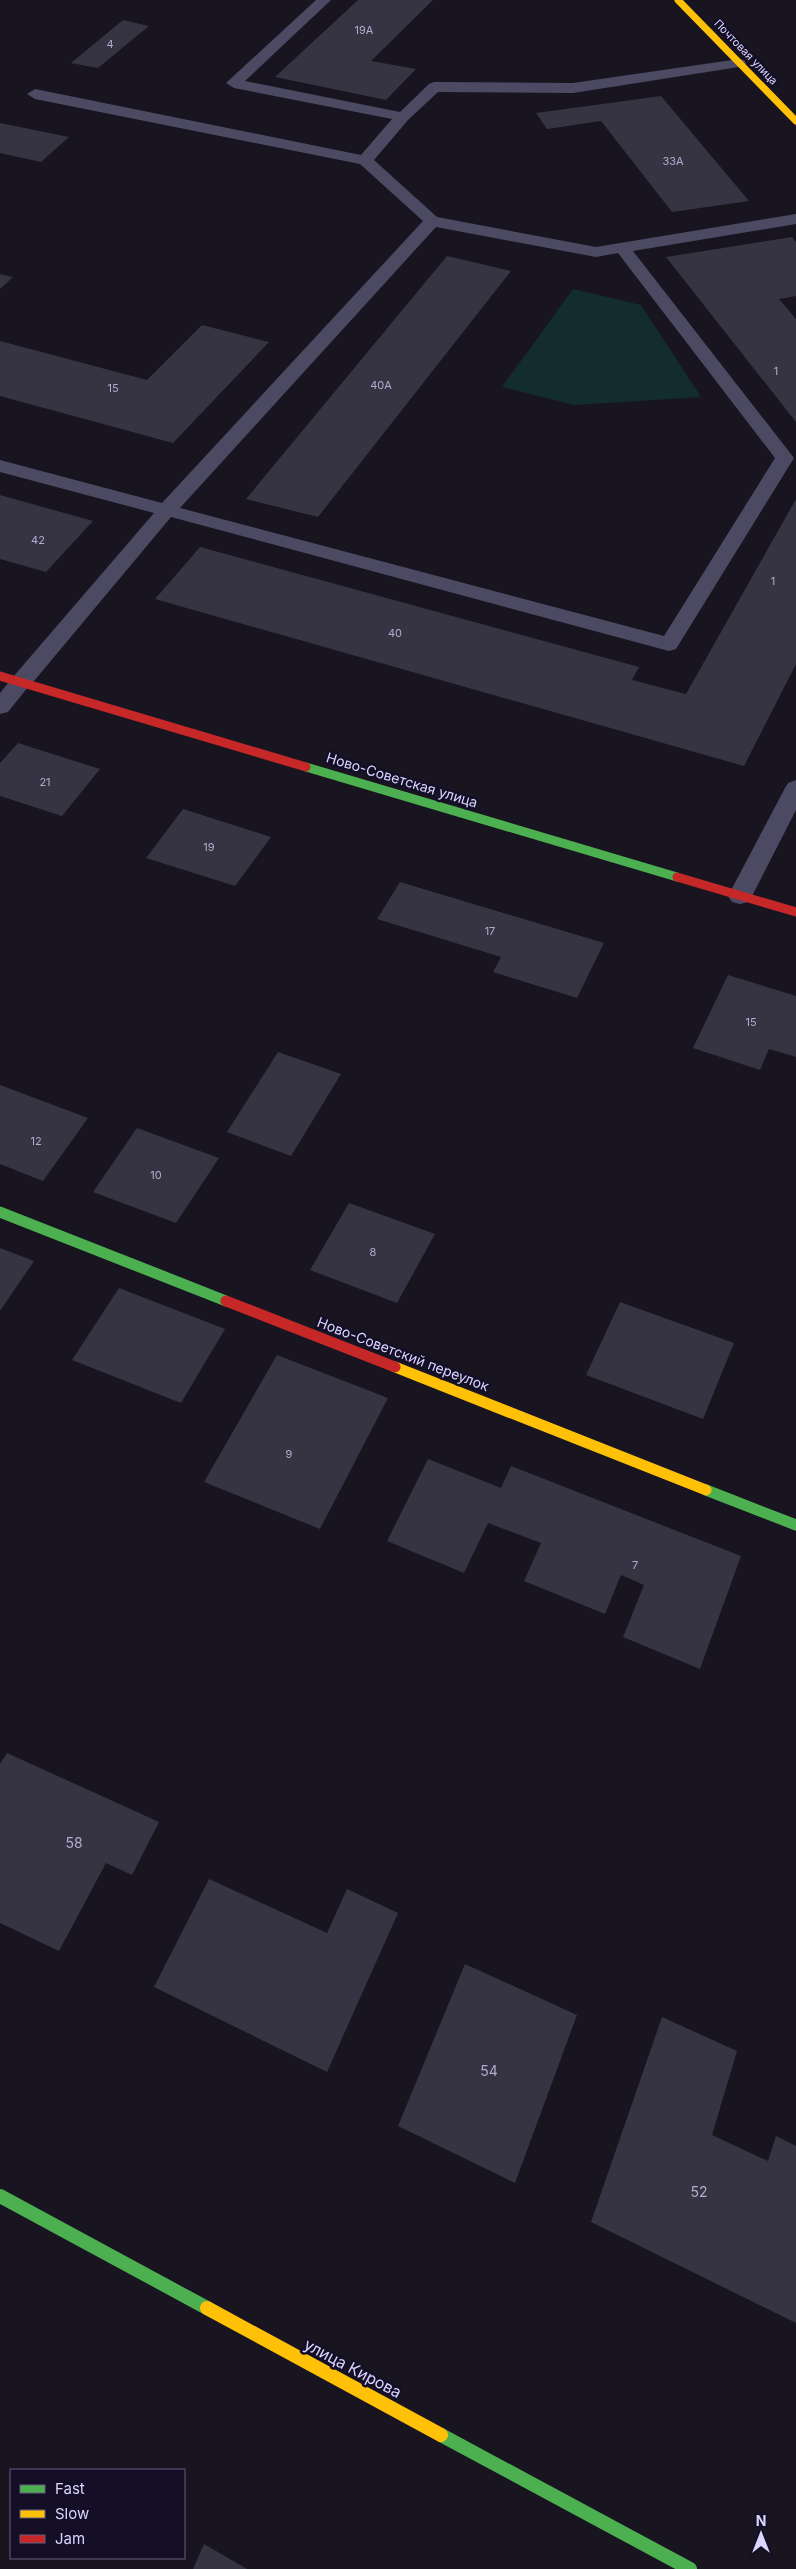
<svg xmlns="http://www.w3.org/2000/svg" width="796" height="2569" font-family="Inter,sans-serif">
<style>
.green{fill:#132d2f}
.building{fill:#363343}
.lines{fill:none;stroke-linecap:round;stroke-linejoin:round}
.lane{fill:#4c4a62;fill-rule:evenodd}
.street{fill:#4c4a62;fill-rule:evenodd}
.fast-far2{stroke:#4caf50;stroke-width:9}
.fast-far1{stroke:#4caf50;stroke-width:11}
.fast{stroke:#4caf50;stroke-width:14}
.slow-far2{stroke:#ffc107;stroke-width:7}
.slow-far1{stroke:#ffc107;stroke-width:11}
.slow{stroke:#ffc107;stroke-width:14}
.jam-far1{stroke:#c62828;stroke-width:9}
.jam{stroke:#c62828;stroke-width:11}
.labels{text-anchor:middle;stroke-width:5;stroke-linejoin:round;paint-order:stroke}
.number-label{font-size:11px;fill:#b2acd0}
.far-street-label{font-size:11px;fill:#dbd5ff;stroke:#140f27}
.street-label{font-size:14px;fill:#dbd5ff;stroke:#140f27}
.near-number-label{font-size:14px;fill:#b2acd0}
.near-street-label{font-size:16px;fill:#dbd5ff;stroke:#140f27}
</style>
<rect width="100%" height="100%" fill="#181521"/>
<!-- green -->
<path class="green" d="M 573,289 L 641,305 L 701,397 L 574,405 L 502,387 Z"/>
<!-- building -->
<path class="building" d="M 358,0 L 433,0 L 371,61 L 416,69 L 386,100 L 275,77 Z
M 123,20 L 149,26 L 98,68 L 71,63 Z
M 661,96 L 749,201 L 672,212 L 601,121 L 547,129 L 536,113 Z
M 0,123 L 69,137 L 41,162 L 0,153 Z
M 792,237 L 796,242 L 796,296 L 779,299 L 796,319 L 796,422 L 666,257 Z
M 447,256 L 511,271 L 318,517 L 246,499 Z
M 0,274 L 13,277 L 0,289 Z
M 202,325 L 269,342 L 173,443 L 0,396 L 0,341 L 147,380 Z
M 0,495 L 93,521 L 46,572 L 0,559 Z
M 796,499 L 796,664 L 744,766 L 155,599 L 200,547 L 639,667 L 632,680 L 686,694 Z
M 18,743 L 100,769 L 62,816 L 0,796 L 0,763 Z
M 183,809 L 271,837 L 235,886 L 146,858 Z
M 400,882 L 604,943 L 577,998 L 493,972 L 501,957 L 377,919 Z
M 728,975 L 796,996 L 796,1057 L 769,1049 L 760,1070 L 693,1048 Z
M 278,1052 L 341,1074 L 291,1156 L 227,1132 Z
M 0,1085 L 88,1118 L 43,1181 L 0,1164 Z
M 137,1128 L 219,1158 L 176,1223 L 93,1192 Z
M 349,1203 L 435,1234 L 397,1303 L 310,1270 Z
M 0,1248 L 34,1261 L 0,1311 Z
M 119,1288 L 225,1329 L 181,1403 L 72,1360 Z
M 620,1302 L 734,1343 L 703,1419 L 586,1375 Z
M 277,1355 L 388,1398 L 320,1529 L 204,1482 Z
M 428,1459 L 501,1488 L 511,1466 L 741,1556 L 700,1669 L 623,1637 L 644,1585 L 621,1575 L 605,1614 L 524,1581 L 541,1543 L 488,1523 L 464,1573 L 387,1541 Z
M 7,1753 L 159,1822 L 132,1875 L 106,1863 L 59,1951 L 0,1923 L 0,1764 Z
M 209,1879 L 327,1933 L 347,1889 L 398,1913 L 327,2072 L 154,1987 Z
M 465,1964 L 577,2015 L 515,2183 L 398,2126 Z
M 662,2017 L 737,2051 L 712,2135 L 768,2161 L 776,2136 L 796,2146 L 796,2323 L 591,2222 Z
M 204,2544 L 247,2569 L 193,2569 Z"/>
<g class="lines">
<!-- lane -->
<path class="lane" d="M 316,0 L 331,0 L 245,81 L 400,112 L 429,84 L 434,82 L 573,83 L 739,59 L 744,60 L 746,63 L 744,66 L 739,67 L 573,93 L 438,92 L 408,120 L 374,160 L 437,217 L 596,247 L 796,214 L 796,224 L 633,251 L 794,458 L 676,649 L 669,651 L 171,517 L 29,687 L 21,689 L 13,687 L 10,682 L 13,677 L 154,513 L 0,472 L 0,460 L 162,503 L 423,221 L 360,164 L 35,99 L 27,94 L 35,89 L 361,155 L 392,119 L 234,88 L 226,83 ZM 436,227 L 596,257 L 618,253 L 775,458 L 664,636 L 180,508 Z
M 796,780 L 796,810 L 752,896 L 748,902 L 740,904 L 732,902 L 728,896 L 785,788 L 788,783 Z"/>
<!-- street -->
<path class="street" d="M 21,675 L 29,677 L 32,682 L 8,712 L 0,714 L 0,693 L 13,677 Z"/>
<!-- fast-far2 -->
<path class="fast-far2" d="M 306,767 L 677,877"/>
<!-- fast-far1 -->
<path class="fast-far1" d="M 0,1212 L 226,1301
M 706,1490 L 796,1525"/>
<!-- fast -->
<path class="fast" d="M 0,2196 L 207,2308
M 441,2435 L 690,2569"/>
<!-- slow-far2 -->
<path class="slow-far2" d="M 678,0 L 796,121"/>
<!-- slow-far1 -->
<path class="slow-far1" d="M 395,1367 L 706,1490"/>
<!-- slow -->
<path class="slow" d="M 207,2308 L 441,2435"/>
<!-- jam-far1 -->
<path class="jam-far1" d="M 0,676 L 306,767
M 677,877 L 796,912"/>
<!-- jam -->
<path class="jam" d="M 226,1301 L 395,1367"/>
</g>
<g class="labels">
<!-- number labels -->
<g class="number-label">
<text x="364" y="34">19А</text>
<text x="110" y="48">4</text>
<text x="673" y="165">33А</text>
<text x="776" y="375">1</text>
<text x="381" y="389">40А</text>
<text x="113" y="392">15</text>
<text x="38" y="544">42</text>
<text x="773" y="585">1</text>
<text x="395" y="637">40</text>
<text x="45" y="786">21</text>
<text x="209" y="851">19</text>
<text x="490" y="935">17</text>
<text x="751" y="1026">15</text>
<text x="36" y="1145">12</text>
<text x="156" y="1179">10</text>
<text x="373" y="1256">8</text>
<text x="289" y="1458">9</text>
<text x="635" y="1569">7</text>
</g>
<!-- far-street labels -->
<g class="far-street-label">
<text transform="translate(746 52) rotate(46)" y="4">Почтовая улица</text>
</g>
<!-- street labels -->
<g class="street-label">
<text transform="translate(402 780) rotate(17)" y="5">Ново-Советская улица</text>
<text transform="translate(403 1354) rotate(21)" y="5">Ново-Советский переулок</text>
</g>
<!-- near-number labels -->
<g class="near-number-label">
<text x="74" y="1848">58</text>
<text x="489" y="2076">54</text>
<text x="699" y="2197">52</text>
</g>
<!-- near-street labels -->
<g class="near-street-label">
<text transform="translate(353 2368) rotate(28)" y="6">улица Кирова</text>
</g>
</g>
<!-- legend -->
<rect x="10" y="2469" width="175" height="90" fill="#140f27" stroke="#645e7d"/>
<rect x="20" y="2485" width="25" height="8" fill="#4caf50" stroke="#645e7d"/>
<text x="55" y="2494" font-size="15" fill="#dbd5ff">Fast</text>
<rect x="20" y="2510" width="25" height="8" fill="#ffc107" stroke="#645e7d"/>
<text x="55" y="2519" font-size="15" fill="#dbd5ff">Slow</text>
<rect x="20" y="2535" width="25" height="8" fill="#c62828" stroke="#645e7d"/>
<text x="55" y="2544" font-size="15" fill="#dbd5ff">Jam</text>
<!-- north arrow -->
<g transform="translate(761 2534)" stroke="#140f27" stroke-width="4" paint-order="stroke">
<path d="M0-4L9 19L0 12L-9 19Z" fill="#dbd5ff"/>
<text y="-8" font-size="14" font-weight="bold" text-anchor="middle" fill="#dbd5ff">N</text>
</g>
</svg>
